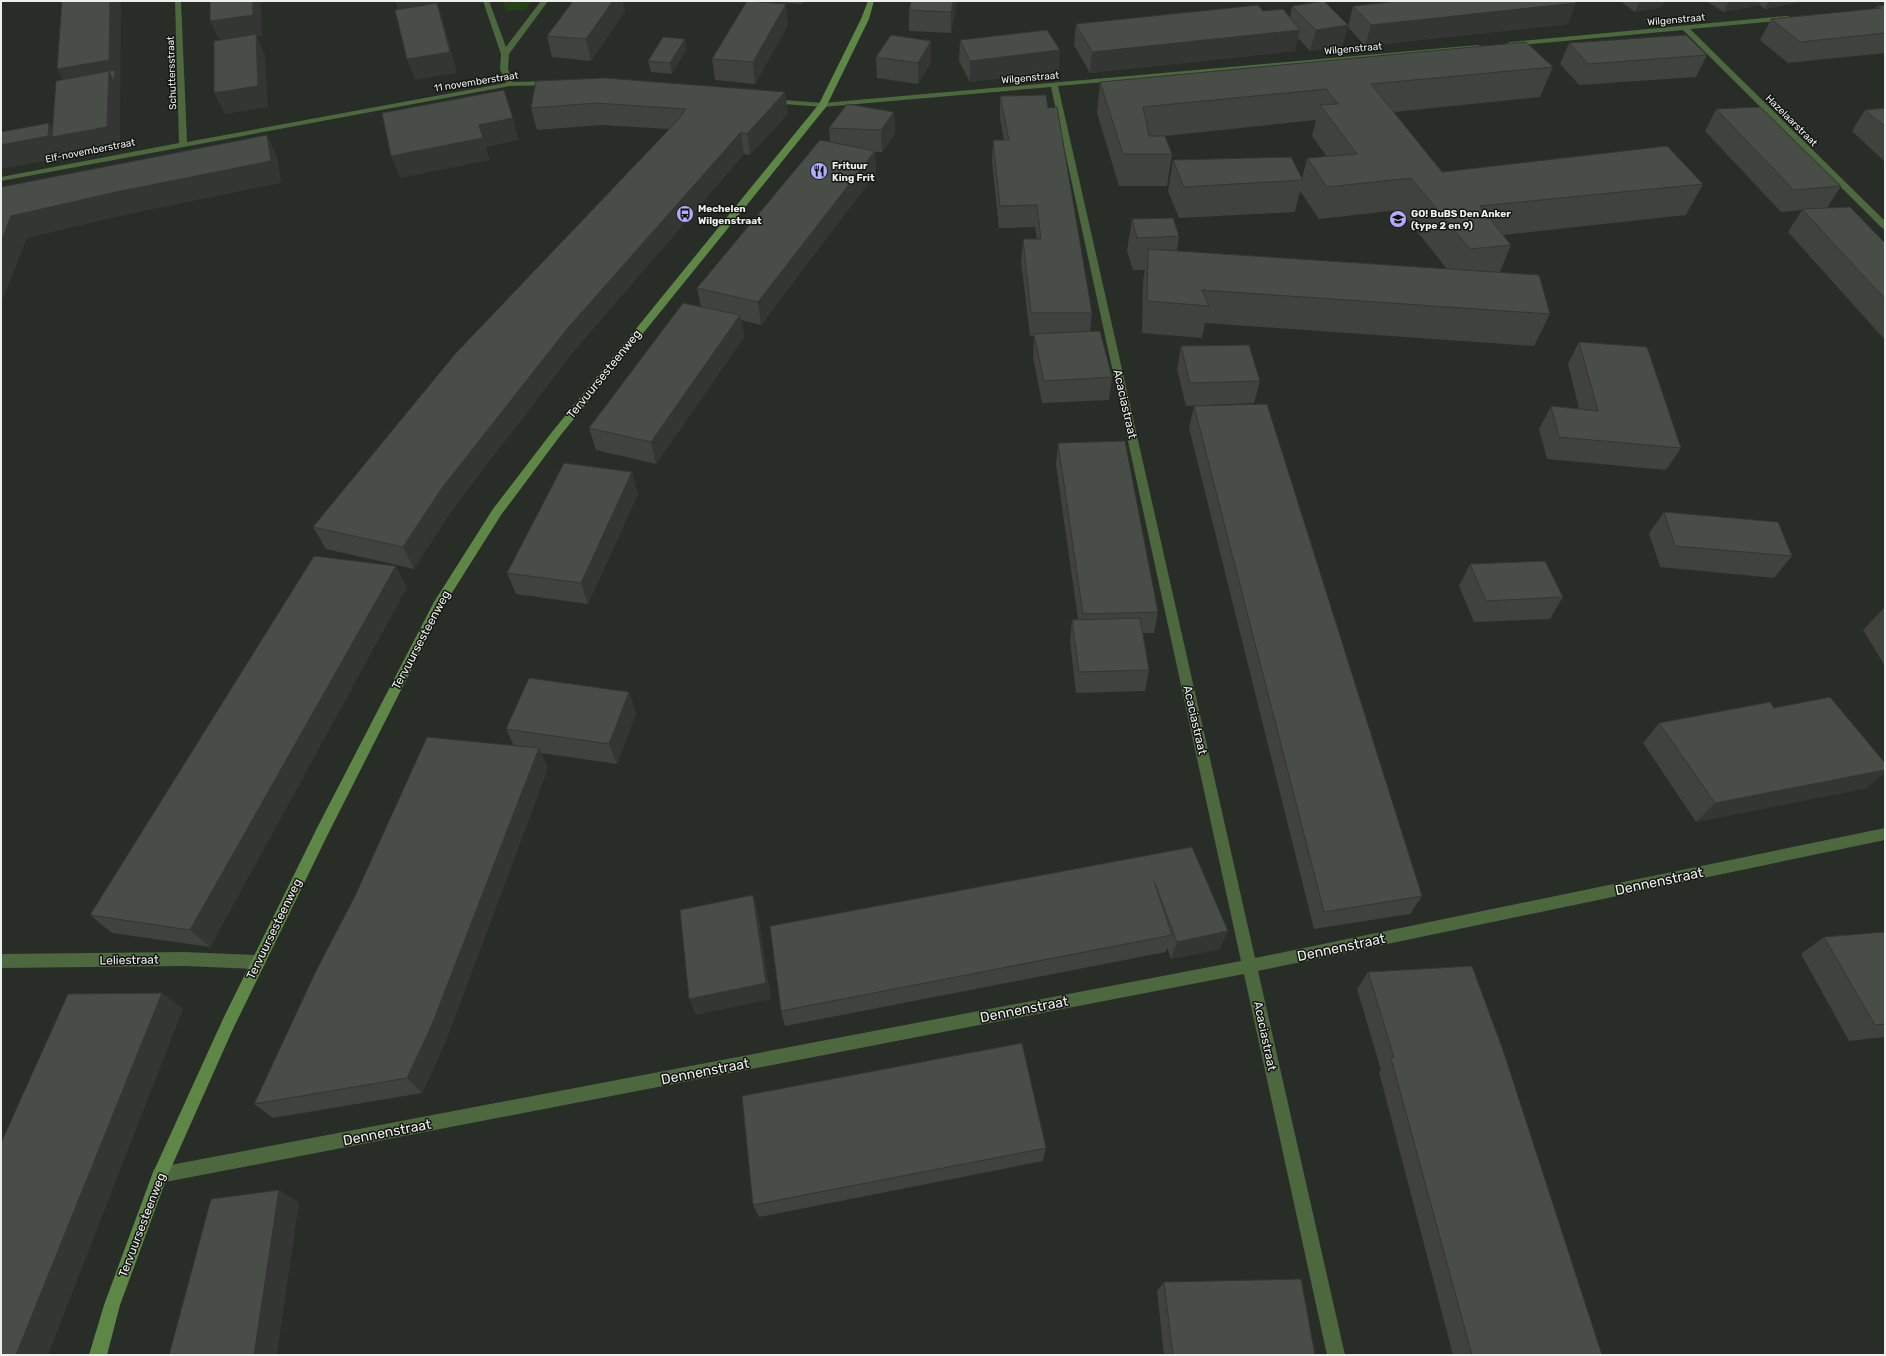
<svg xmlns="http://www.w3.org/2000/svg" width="1886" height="1356" font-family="Rubik,sans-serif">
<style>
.green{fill:#254115}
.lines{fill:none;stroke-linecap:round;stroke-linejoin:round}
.street{fill:#4d673f;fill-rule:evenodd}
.secondary{fill:#5e8747;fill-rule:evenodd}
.wall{fill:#3f423d}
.shaded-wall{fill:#333632}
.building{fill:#494d47;stroke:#333632}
.labels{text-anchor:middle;stroke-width:3;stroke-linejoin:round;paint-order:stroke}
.far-street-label{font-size:10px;fill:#ecefeb;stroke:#131512}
.far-poi-label{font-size:10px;font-weight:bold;fill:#ecefeb;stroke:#131512;text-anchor:start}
.street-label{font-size:12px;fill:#ecefeb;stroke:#131512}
.near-street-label{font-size:14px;fill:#ecefeb;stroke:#131512}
</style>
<rect width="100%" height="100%" fill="#292d27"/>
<!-- green -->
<path class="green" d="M 503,1 L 532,1 L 525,10 L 506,11 Z"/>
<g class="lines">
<!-- street -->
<path class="street" d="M 175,1 L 181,1 L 187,142 L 506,83 L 500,69 L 501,54 L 483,1 L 489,1 L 506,47 L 541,1 L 548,1 L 509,54 L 508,69 L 513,82 L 551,81 L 555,83 L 551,85 L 510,86 L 1,181 L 1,177 L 179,143 Z
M 1786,16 L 1789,16 L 1789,20 L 1690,29 L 1885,221 L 1885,229 L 1882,228 L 1683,30 L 1510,46 L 1506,44 L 1510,42 Z
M 1478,45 L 1482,47 L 1481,49 L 1058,86 L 1255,958 L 1885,828 L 1885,840 L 1258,971 L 1345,1355 L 1327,1355 L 1244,974 L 160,1183 L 154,1181 L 152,1175 L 154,1169 L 160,1167 L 1241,961 L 1051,87 L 823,107 L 771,103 L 767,101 L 771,99 L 823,103 Z
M 184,952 L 258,955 L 263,957 L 265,962 L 263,967 L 258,969 L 184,966 L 1,968 L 1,954 Z"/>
<!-- secondary -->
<path class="secondary" d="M 868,1 L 874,1 L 869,19 L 826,107 L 560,436 L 501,515 L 443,607 L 327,836 L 233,1029 L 167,1177 L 120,1305 L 107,1355 L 89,1355 L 104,1305 L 152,1175 L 223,1019 L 317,828 L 434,602 L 493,509 L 552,432 L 819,104 L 861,19 Z"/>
</g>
<!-- wall -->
<path class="wall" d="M 761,1 L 803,1 L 802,4 Z
M 911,1 L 957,1 L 951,33 L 909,31 L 909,10 Z
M 1620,1 L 1665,1 L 1662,7 L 1635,12 Z
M 1706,1 L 1805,1 L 1765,9 L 1759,5 L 1724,12 Z
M 1885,5 L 1885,53 L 1788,63 L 1760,40 L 1771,19 L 1875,9 L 1877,6 Z
M 1292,6 L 1348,25 L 1342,46 L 1310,51 L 1298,38 L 1295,51 L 1090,73 L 1074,45 L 1076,24 L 1290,17 Z
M 1353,6 L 1568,24 L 1365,46 L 1348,27 Z
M 625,11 L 591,61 L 552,57 L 547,36 Z
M 788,25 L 755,84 L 715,80 L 712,59 Z
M 960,40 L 1059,71 L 970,82 L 959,61 Z
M 931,41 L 931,62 L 918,84 L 877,78 L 876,57 Z
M 1569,43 L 1707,55 L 1696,77 L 1579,85 L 1560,64 Z
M 686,50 L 672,74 L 651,72 L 648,61 Z
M 1553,67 L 1540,97 L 1394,112 L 1442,172 L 1703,184 L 1686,215 L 1503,235 L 1511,245 L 1500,272 L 1550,314 L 1534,346 L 1205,323 L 1202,338 L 1142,333 L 1143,281 L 1145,270 L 1133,270 L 1127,251 L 1132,219 L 1179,236 L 1177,251 L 1447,269 L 1400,210 L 1319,219 L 1300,191 L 1295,212 L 1179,218 L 1168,191 L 1173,160 L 1302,179 L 1307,158 L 1327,157 L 1312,136 L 1316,120 L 1165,136 L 1172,154 L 1167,186 L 1119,186 L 1097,113 L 1100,82 Z
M 536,81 L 785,92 L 788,114 L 750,155 L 744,154 L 573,352 L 452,510 L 414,569 L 326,549 L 313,527 L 669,129 L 601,125 L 537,130 L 531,108 Z
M 1000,96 L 1092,313 L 1090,332 L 1112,377 L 1109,400 L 1042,403 L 1033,357 L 1034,336 L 1030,336 L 1021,262 L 1023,239 L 1037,239 L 1035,227 L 999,228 L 992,162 L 993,140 L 1004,140 L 1000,118 Z
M 1885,108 L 1885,162 L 1852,131 L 1865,110 Z
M 1716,109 L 1841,186 L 1827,208 L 1885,243 L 1885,340 L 1788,232 L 1802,210 L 1781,212 L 1705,131 Z
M 894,112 L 895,134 L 882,152 L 875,152 L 876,173 L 761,325 L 741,320 L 744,337 L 656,464 L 596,450 L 589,428 L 701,307 L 697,288 L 830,142 L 829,128 Z
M 1579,342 L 1681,448 L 1666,470 L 1547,459 L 1539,429 L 1551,406 L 1579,409 L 1568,364 Z
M 1181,346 L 1260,381 L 1254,403 L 1186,406 L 1177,369 Z
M 1194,406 L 1422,896 L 1410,914 L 1314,929 L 1189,428 Z
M 1058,443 L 1158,612 L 1154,633 L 1143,633 L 1149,670 L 1145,691 L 1076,693 L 1070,641 L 1072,620 L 1078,619 L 1056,465 Z
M 638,494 L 588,604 L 516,594 L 507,573 Z
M 1664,512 L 1792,556 L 1774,578 L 1660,567 L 1649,533 Z
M 1470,564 L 1563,597 L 1550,619 L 1474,622 L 1459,586 Z
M 407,587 L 210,947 L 112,933 L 90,915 Z
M 1885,607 L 1885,666 L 1863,630 Z
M 1774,708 L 1867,788 L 1696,822 L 1643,743 L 1659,723 Z
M 636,713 L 617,764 L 541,753 L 548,768 L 445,1043 L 422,1093 L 273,1118 L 254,1104 L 514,746 L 506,729 Z
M 1192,847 L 1220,949 L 1171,959 L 1167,948 L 1166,952 L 785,1026 L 781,1011 Z
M 1885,932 L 1885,1037 L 1849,1041 L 1801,954 L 1824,937 Z
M 1368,972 L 1602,1355 L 1453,1355 L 1379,1072 L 1381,1070 L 1357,989 Z
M 1046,1148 L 1043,1161 L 759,1217 L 753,1205 Z
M 1164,1282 L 1315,1355 L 1164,1355 L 1157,1291 Z"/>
<!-- shaded-wall -->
<path class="shaded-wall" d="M 110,1 L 121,1 L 120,149 L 65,159 L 62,153 L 62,158 L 1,169 L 1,145 L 49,123 L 57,136 L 69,90 L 57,69 Z
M 253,1 L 261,1 L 262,36 L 257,36 L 265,56 L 268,107 L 225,114 L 214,93 L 220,42 L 210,21 Z
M 395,1 L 438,1 L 439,5 L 438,5 L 444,24 L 457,73 L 415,80 L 407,59 L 399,12 Z
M 613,1 L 623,1 L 625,11 L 591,61 L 586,39 Z
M 953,1 L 957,1 L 951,33 L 951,12 Z
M 1640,1 L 1665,1 L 1662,7 L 1635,12 Z
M 1729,1 L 1761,1 L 1759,5 L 1724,12 Z
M 1769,1 L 1805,1 L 1765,9 Z
M 1576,3 L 1568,24 L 1365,46 L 1371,25 Z
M 786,4 L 788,25 L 755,84 L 753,62 Z
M 1348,25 L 1342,46 L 1310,51 L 1316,30 Z
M 1300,30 L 1295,51 L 1090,73 L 1092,52 Z
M 685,39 L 686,50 L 672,74 L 670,63 Z
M 931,41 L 931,62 L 918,84 L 918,63 Z
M 1060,50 L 1059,71 L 970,82 L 970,61 Z
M 785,92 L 788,114 L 750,155 L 747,134 Z
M 894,112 L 895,134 L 882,152 L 881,130 Z
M 513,118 L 519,140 L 486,147 L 490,160 L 400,178 L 391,156 L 479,125 Z
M 741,132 L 744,154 L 573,352 L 452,510 L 414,569 L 403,547 L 442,488 L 567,329 Z
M 267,135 L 277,156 L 281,183 L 129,214 L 27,238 L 1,304 L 1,242 L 11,216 Z
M 875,151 L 876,173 L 761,325 L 758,302 Z
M 740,315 L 744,337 L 656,464 L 651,442 Z
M 632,472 L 638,494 L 588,604 L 581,583 Z
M 396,566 L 407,587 L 210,947 L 190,930 Z
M 629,692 L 636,713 L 617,764 L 609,744 Z
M 539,748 L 548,768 L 445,1043 L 422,1093 L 407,1078 Z
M 1885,770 L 1885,773 L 1867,788 L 1696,822 L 1715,803 Z
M 753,895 L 758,913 L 771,999 L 696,1015 L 689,999 Z
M 1228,931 L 1220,949 L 1171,959 L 1177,942 Z
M 162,993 L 183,1009 L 48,1355 L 16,1355 Z
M 279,1190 L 299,1202 L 277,1355 L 254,1355 Z"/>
<!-- building -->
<path class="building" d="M 62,1 L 110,1 L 109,60 L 57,69 Z
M 210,1 L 253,1 L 253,15 L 210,21 Z
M 573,1 L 613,1 L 586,39 L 547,36 Z
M 747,1 L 786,4 L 753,62 L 712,59 Z
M 911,1 L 953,1 L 951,12 L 909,10 Z
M 1324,1 L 1348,25 L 1316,30 L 1292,6 Z
M 1399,1 L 1574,1 L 1576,3 L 1371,25 L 1353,6 Z
M 437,3 L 450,52 L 407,59 L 395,10 Z
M 1258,5 L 1263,11 L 1283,9 L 1300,30 L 1092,52 L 1076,24 Z
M 1885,5 L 1885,33 L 1800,42 L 1771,19 L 1881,8 L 1877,6 Z
M 1047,30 L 1060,50 L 970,61 L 960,40 Z
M 256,34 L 258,86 L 214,93 L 214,41 Z
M 891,35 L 931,41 L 918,63 L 876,57 Z
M 1686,35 L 1707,55 L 1588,64 L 1569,43 Z
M 663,37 L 685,39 L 670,63 L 648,61 Z
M 1526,42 L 1553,67 L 1371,84 L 1442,172 L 1667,146 L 1703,184 L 1480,206 L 1511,245 L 1470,249 L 1411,178 L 1327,187 L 1307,158 L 1357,154 L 1320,105 L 1338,104 L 1326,89 L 1143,107 L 1149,136 L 1165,136 L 1172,154 L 1123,154 L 1100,82 Z
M 115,70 L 114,82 L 109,71 Z
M 109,71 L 107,127 L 52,137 L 56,81 Z
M 605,78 L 785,92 L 747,134 L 741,132 L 567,329 L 442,488 L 403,547 L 313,527 L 455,354 L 678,120 L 686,109 L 596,103 L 531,108 L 536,81 Z
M 504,90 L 513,118 L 479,125 L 483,138 L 391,156 L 382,113 Z
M 1046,95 L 1048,108 L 1057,107 L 1092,313 L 1031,313 L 1023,239 L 1041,239 L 1037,205 L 1000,206 L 993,140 L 1009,140 L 1000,96 Z
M 847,104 L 894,112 L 881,130 L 829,128 Z
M 1760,107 L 1841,186 L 1794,190 L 1716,109 Z
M 1885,108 L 1885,127 L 1865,110 Z
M 49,123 L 48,136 L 1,145 L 1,132 Z
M 267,135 L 271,161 L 116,192 L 11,216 L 1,242 L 1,187 Z
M 820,140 L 875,151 L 758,302 L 697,288 Z
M 1291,157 L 1303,180 L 1184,187 L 1173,160 Z
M 1850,207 L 1885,243 L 1885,299 L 1802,209 Z
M 1173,218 L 1179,236 L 1137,238 L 1132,219 Z
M 1148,249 L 1539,275 L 1550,314 L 1202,290 L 1209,306 L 1147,301 Z
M 683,303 L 740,315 L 651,442 L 589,428 Z
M 1100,331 L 1112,377 L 1044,381 L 1034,334 Z
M 1579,342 L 1647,347 L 1681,448 L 1559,437 L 1551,406 L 1598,411 Z
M 1249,345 L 1260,381 L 1190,383 L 1181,346 Z
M 1267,404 L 1422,896 L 1324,912 L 1194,406 Z
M 1125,441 L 1158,612 L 1083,614 L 1058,443 Z
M 564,463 L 632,472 L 581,583 L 507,573 Z
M 1664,512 L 1778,522 L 1792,556 L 1675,546 Z
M 314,556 L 396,566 L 190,930 L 90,915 Z
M 1545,561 L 1563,597 L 1486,601 L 1470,564 Z
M 1140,618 L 1149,670 L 1079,672 L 1072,620 Z
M 529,678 L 629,692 L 609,744 L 506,729 Z
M 1830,697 L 1885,763 L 1885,770 L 1715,803 L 1659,723 L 1770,702 L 1774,708 Z
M 427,737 L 539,748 L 431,1027 L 407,1078 L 254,1104 L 316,971 L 355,896 Z
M 1192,847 L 1228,931 L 1177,942 L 1154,881 L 1172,935 L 781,1011 L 770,926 Z
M 753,895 L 766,983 L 689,999 L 680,910 Z
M 1885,932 L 1885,1024 L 1875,1025 L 1824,937 Z
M 1472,966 L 1503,1050 L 1602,1355 L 1472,1355 L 1391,1058 L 1394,1057 L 1368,972 Z
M 162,993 L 16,1355 L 1,1355 L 1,1143 L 68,994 Z
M 1022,1043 L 1046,1148 L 753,1205 L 742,1096 Z
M 279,1190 L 254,1355 L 169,1355 L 211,1199 Z
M 1301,1279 L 1315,1355 L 1173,1355 L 1164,1282 Z"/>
<!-- icons -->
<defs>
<g id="restaurant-disc" transform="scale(0.9)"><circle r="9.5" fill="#b0adfa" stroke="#131512"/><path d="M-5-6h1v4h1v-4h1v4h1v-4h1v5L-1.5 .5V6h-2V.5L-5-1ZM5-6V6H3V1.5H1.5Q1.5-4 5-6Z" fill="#111"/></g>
<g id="bus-disc" transform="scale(0.9)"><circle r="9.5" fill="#b0adfa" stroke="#131512"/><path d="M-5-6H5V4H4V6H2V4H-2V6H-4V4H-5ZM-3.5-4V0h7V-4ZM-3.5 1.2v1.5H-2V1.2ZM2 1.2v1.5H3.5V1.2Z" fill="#111"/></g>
<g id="school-disc" transform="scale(0.9)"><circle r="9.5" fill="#b0adfa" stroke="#131512"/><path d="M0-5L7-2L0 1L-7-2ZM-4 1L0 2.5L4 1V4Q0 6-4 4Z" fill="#111"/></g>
</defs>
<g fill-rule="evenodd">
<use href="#restaurant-disc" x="819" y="171"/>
<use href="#bus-disc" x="685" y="214"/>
<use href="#school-disc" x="1398" y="219"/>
</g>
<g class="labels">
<!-- far-street labels -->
<g class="far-street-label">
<text transform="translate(1676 19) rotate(-5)" y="4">Wilgenstraat</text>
<text transform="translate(1353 48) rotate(-5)" y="4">Wilgenstraat</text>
<text transform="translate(171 73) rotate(-92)" y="4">Schuttersstraat</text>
<text transform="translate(1030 77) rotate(-5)" y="4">Wilgenstraat</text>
<text transform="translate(476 81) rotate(-9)" y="4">11 novemberstraat</text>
<text transform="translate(1792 120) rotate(45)" y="4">Hazelaarstraat</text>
<text transform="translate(90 150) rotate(-11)" y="4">Elf-novemberstraat</text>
</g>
<!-- far-poi labels -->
<g class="far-poi-label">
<text x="832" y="169">Frituur<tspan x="832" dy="12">King Frit</tspan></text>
<text x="698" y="212">Mechelen<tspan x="698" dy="12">Wilgenstraat</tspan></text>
<text x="1411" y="217">GO! BuBS Den Anker<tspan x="1411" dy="12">(type 2 en 9)</tspan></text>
</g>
<!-- street labels -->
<g class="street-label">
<text transform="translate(604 374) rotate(-51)" y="4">Tervuursesteenweg</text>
<text transform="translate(1125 404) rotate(77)" y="4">Acaciastraat</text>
<text transform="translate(421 640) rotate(-62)" y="4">Tervuursesteenweg</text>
<text transform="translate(1195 720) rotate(77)" y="4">Acaciastraat</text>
<text transform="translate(274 929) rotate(-64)" y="4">Tervuursesteenweg</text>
<text transform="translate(129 960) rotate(-1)" y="4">Leliestraat</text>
<text transform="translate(1265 1036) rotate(78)" y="4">Acaciastraat</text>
<text transform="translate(142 1225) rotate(-69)" y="4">Tervuursesteenweg</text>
</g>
<!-- near-street labels -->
<g class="near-street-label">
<text transform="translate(1659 881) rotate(-12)" y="5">Dennenstraat</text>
<text transform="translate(1341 947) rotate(-12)" y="5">Dennenstraat</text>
<text transform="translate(1024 1009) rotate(-11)" y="5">Dennenstraat</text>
<text transform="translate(705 1071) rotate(-11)" y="5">Dennenstraat</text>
<text transform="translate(387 1132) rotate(-11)" y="5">Dennenstraat</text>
</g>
</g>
<!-- border -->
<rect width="1886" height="1356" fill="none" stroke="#ecefeb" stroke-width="4"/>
</svg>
